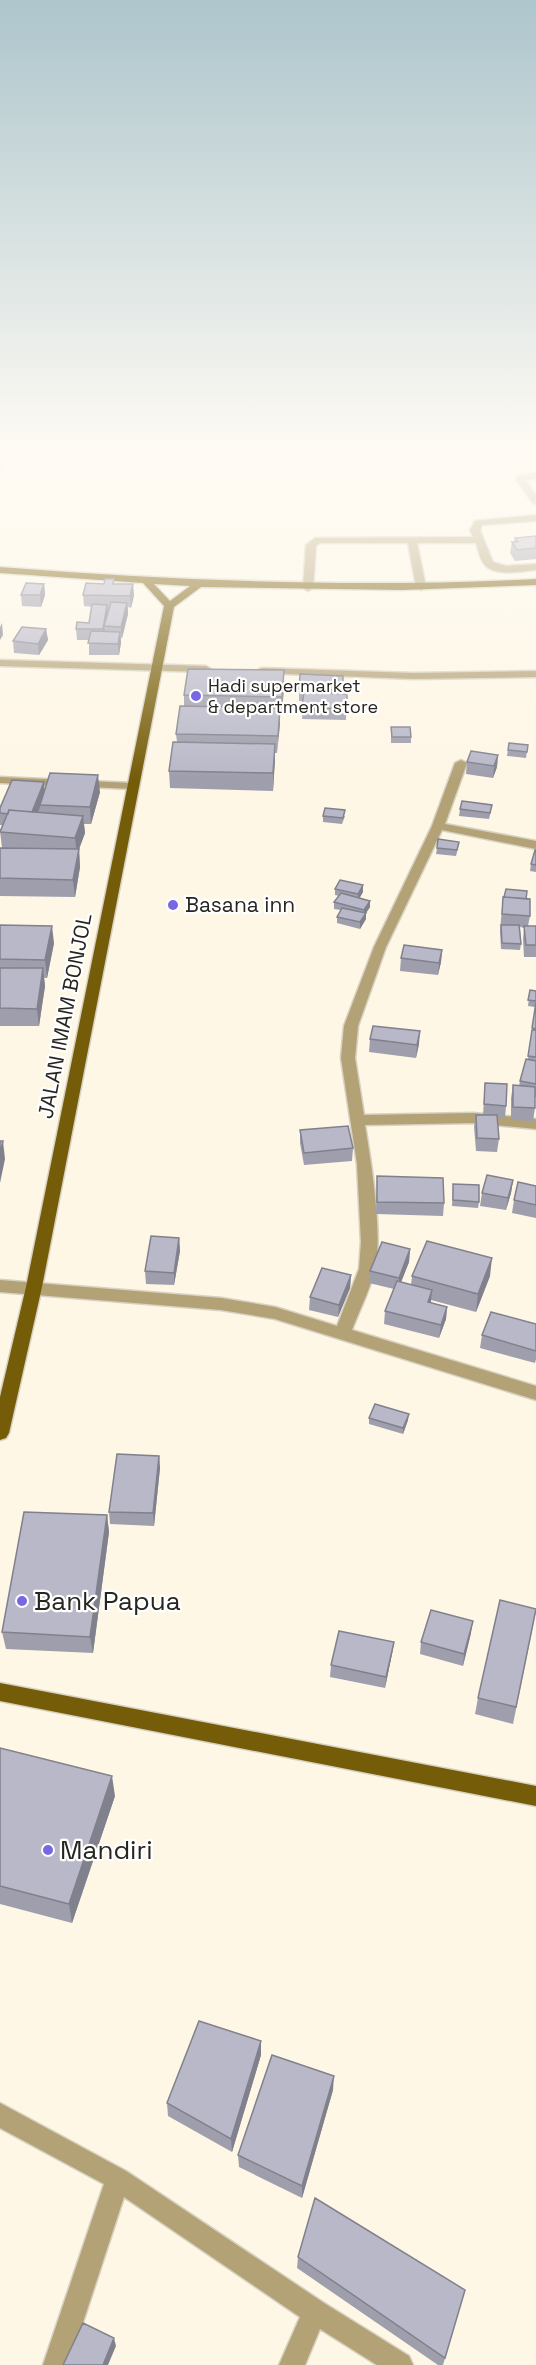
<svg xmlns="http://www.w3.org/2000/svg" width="536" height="2365" font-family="'Space Grotesk',sans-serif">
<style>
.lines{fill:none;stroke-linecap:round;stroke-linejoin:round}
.minor-casing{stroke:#d7d1c2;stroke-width:3}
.major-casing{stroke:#d7d1c2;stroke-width:3}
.path{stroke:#8d897e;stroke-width:2;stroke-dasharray:2 2;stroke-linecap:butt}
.minor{fill:#b3a276;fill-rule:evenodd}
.major{fill:#755c08;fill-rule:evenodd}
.wall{fill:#9e9ead}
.shaded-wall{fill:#81818d}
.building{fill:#b8b8c9;stroke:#81818d;stroke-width:1.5}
.poi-dot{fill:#7867e3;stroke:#fff;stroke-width:2}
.labels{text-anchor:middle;stroke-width:4.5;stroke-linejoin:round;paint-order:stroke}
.far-poi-label{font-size:18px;fill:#27251f;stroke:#fff;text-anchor:start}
.poi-label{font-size:21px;fill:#27251f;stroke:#fff;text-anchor:start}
.street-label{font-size:21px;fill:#27251f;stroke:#fff}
.near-poi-label{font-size:26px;fill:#27251f;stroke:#fff;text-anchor:start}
</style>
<rect width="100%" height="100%" fill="#fef7e6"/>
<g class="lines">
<!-- minor casing -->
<g class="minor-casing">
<path id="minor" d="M 536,473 L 536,479 L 525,480 L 536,495 L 536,504 L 533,503 L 516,480 L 518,476 Z
M 536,515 L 536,521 L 482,525 L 480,530 L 493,562 L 506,566 L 536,564 L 536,570 C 523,571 495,577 485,565 C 480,560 478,549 476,543 L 417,543 L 426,587 L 421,590 L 416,587 L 408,543 L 320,543 L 316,546 L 313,588 L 308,591 L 303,588 L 306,545 L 315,538 L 473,537 L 470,530 L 475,521 Z
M 0,660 L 206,666 L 211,669 L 206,672 L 0,666 Z
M 263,668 L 414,673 L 536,671 L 536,677 L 414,679 L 259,673 L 259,669 Z
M 461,760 L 467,763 L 445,824 L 536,841 L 536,849 L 442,830 L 386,947 L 358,1026 L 355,1058 L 364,1115 L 473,1113 L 536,1119 L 536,1129 L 473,1123 L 365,1125 C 371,1162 383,1234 375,1269 C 370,1290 359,1311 352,1330 L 536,1386 L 536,1400 L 275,1319 L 221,1310 L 0,1292 L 0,1280 L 221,1298 L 275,1307 L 337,1326 L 359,1269 L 361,1242 L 357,1164 L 341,1058 L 344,1026 L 374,947 L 432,826 L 455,763 Z
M 0,777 L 133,783 L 139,786 L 133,789 L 0,783 Z
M 0,2103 L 126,2171 L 324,2303 L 409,2356 L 413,2365 L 377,2365 L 320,2329 L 305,2365 L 279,2365 L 300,2317 L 124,2197 L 69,2365 L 43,2365 L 104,2184 L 0,2128 Z"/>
</g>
<!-- major casing -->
<g class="major-casing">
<path id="major" d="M 0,567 C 179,581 357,588 536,579 L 536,585 L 402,590 L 201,587 L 174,607 L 42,1287 L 9,1433 L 6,1438 L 0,1440 L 0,1397 L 26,1287 L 164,606 L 143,583 L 0,573 ZM 154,584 L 190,586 L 170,601 Z
M 0,1683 L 536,1786 L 536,1806 L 0,1701 Z"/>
</g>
<!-- path -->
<path class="path" d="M 0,465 L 2,467"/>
<!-- minor -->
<use href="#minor" class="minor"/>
<!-- major -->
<use href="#major" class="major"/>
</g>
<!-- wall -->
<path class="wall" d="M 536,536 L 536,559 L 515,561 L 510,553 L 512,542 L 514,542 L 515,538 Z
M 44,584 L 45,595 L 41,607 L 22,606 L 21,595 Z
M 114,584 L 134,595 L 131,608 L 128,607 L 128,614 L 122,638 L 121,638 L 121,643 L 119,655 L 89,655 L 89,640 L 77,640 L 76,629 L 89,623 L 92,607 L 84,606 L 83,595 Z
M 46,629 L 48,640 L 39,655 L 14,653 L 13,641 Z
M 343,676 L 343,694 L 347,694 L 346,720 L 302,719 L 303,701 L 299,701 L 299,689 Z
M 284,687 L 282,713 L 280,713 L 277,753 L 275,753 L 273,791 L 170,788 L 169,771 L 177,742 L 176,734 L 184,706 L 184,695 Z
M 391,727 L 411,737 L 411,743 L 391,743 Z
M 509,743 L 528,745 L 526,758 L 507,756 Z
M 498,755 L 497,767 L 493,778 L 466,774 L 467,762 Z
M 45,789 L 100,792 L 91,824 L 84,824 L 85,833 L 79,849 L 80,867 L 75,897 L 0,896 L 0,848 L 2,848 L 0,831 L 2,825 L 0,825 L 0,808 Z
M 460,809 L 491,811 L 489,819 L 459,816 Z
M 323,816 L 345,816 L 342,824 L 323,822 Z
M 437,848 L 458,848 L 456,856 L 436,854 Z
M 536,850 L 536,872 L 530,871 L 531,864 Z
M 363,885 L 363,892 L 359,898 L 370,907 L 366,913 L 366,919 L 360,929 L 337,923 L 337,917 L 341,910 L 334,909 L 334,902 L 339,896 L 335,895 L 335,889 Z
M 503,897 L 526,899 L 530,916 L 528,926 L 536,926 L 536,957 L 524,957 L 523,939 L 524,928 L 520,927 L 521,944 L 520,950 L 501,949 L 500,931 Z
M 0,925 L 54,943 L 47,978 L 44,978 L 45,986 L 39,1026 L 0,1026 Z
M 442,950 L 441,962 L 438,975 L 400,971 L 401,958 Z
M 530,990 L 536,991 L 536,1097 L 535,1097 L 535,1108 L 533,1121 L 511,1120 L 511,1098 L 513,1085 L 519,1086 L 520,1081 L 528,1059 L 531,1041 L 535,1007 L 528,1006 Z
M 370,1039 L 419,1044 L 416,1058 L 369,1052 Z
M 485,1083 L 506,1106 L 505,1118 L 497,1118 L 499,1139 L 497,1152 L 476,1151 L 474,1127 L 476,1115 L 483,1115 Z
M 300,1130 L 353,1148 L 352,1161 L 304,1165 L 300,1143 Z
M 377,1176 L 444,1203 L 443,1216 L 376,1214 Z
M 513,1180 L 511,1193 L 506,1210 L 480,1206 L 482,1193 Z
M 453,1184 L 479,1202 L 478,1208 L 452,1206 Z
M 536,1186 L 536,1218 L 512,1213 L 514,1200 Z
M 179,1238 L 180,1251 L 174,1285 L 146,1284 L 145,1271 Z
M 410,1249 L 409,1262 L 401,1282 L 411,1285 L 412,1276 L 490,1276 L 476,1312 L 431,1300 L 431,1303 L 447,1307 L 446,1319 L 439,1338 L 384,1324 L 385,1311 L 394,1289 L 369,1283 L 370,1271 Z
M 351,1275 L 350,1288 L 338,1317 L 309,1310 L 310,1297 Z
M 536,1324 L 536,1359 L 535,1363 L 480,1348 L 482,1335 Z
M 369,1418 L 408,1420 L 403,1434 L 369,1424 Z
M 159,1456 L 160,1468 L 154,1526 L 110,1524 L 109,1512 Z
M 107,1515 L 109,1532 L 93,1653 L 6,1649 L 2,1632 Z
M 536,1611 L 513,1724 L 475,1714 L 478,1698 Z
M 471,1633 L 463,1666 L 420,1654 L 421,1642 Z
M 394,1642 L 392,1654 L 385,1688 L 330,1677 L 331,1665 Z
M 0,1748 L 115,1796 L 72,1923 L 0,1904 Z
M 261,2041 L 261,2055 L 232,2152 L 168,2116 L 167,2103 Z
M 333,2090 L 302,2198 L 239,2167 L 238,2155 Z
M 298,2257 L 465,2290 L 443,2365 L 438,2365 L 297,2268 Z"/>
<!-- shaded-wall -->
<path class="shaded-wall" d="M 44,584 L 45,595 L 41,607 L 40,595 Z
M 133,584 L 134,595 L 131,608 L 130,596 Z
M 127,603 L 128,614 L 122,638 L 121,627 Z
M 107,605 L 108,616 L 104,626 L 105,632 L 103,641 L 103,629 Z
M 2,623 L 3,635 L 0,640 L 0,627 Z
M 46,629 L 48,640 L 39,655 L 38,644 Z
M 120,632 L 121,643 L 119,655 L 118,644 Z
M 284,670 L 284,687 L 282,713 L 282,697 Z
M 280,708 L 280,725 L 277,753 L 278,736 Z
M 275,744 L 275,761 L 273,791 L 273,773 Z
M 498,755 L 497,767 L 493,778 L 494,766 Z
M 98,775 L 100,792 L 91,824 L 90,807 Z
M 44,782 L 45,794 L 40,805 L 40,807 L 32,827 L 31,815 Z
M 83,816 L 85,833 L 79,849 L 80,867 L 75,897 L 73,880 L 77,855 L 75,838 Z
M 363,885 L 363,892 L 358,901 L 358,894 Z
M 370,901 L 370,907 L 364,916 L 364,910 Z
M 366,913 L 366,919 L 360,929 L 360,922 Z
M 52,926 L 54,943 L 47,978 L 45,960 Z
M 442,950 L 441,962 L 438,975 L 439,963 Z
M 43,968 L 45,986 L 39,1026 L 37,1009 Z
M 420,1031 L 419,1044 L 416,1058 L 417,1045 Z
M 3,1141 L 5,1159 L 0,1183 L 0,1153 Z
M 513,1180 L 511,1193 L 506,1210 L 508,1198 Z
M 179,1238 L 180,1251 L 174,1285 L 174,1273 Z
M 410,1249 L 409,1262 L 398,1290 L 399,1278 Z
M 492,1258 L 490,1276 L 476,1312 L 478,1294 Z
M 351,1275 L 350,1288 L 338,1317 L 339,1305 Z
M 432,1290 L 431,1302 L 426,1315 L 428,1302 Z
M 447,1307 L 446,1319 L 439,1338 L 441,1325 Z
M 409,1414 L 408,1420 L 403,1434 L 403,1428 Z
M 159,1456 L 160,1468 L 154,1526 L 153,1513 Z
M 107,1515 L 109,1532 L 93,1653 L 90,1637 Z
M 473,1621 L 471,1633 L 463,1666 L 464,1654 Z
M 394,1642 L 392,1654 L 385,1688 L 386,1677 Z
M 112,1776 L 115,1796 L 72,1923 L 69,1904 Z
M 261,2041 L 261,2055 L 232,2152 L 231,2139 Z
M 334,2076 L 333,2090 L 302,2198 L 302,2186 Z
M 114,2338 L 116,2346 L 108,2365 L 103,2365 Z"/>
<!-- building -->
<path class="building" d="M 536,536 L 536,548 L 517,550 L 512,542 L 518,542 L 515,538 Z
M 105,579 L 114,579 L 113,584 L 133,584 L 130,596 L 83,595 L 86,583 L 104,584 Z
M 26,583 L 44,584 L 40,595 L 21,595 Z
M 111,602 L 127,603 L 121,627 L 104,626 Z
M 92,604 L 107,605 L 103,629 L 76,629 L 77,622 L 89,623 Z
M 22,627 L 46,629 L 38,644 L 13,641 Z
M 91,631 L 120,632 L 118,644 L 88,643 Z
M 188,669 L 284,670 L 282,697 L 184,695 Z
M 300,674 L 343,676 L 343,690 L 299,689 Z
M 304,692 L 347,694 L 347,709 L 302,707 Z
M 180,706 L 280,708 L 278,736 L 176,734 Z
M 391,727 L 410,727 L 411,737 L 392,737 Z
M 173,742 L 275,744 L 273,773 L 169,771 Z
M 509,743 L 528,745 L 527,752 L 508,750 Z
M 471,751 L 498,755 L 494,766 L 467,762 Z
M 50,773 L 98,775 L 90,807 L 40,805 Z
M 12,780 L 44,782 L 32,812 L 9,810 L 8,814 L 0,813 L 0,808 Z
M 462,801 L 492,805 L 490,813 L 460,809 Z
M 325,808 L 345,810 L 343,818 L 323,816 Z
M 9,810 L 83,816 L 75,838 L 0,832 Z
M 438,839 L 459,842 L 457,850 L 437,848 Z
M 0,848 L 79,849 L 73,880 L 0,878 Z
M 535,850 L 536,850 L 536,865 L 531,864 Z
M 340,880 L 363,885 L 358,894 L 335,889 Z
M 506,889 L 527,891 L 526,899 L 504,897 Z
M 341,893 L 370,901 L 364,910 L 334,902 Z
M 503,897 L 530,899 L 530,916 L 502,914 Z
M 342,908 L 366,913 L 360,922 L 337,917 Z
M 0,925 L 52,926 L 45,960 L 0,959 Z
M 501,925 L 519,925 L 521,944 L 502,943 Z
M 524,926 L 536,926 L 536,945 L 526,945 Z
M 404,945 L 442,950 L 439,963 L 401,958 Z
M 0,968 L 43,968 L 37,1009 L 0,1008 Z
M 530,990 L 536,991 L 536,1001 L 528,1000 Z
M 536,1002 L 536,1029 L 532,1028 Z
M 373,1026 L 420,1031 L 417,1045 L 370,1039 Z
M 532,1030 L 536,1030 L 536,1057 L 528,1056 Z
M 526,1059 L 536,1061 L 536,1084 L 520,1081 Z
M 485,1083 L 507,1084 L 506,1106 L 484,1104 Z
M 513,1085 L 535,1087 L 535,1108 L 513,1107 Z
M 476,1115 L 497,1115 L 499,1139 L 477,1138 Z
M 348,1126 L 353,1148 L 304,1153 L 300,1130 Z
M 0,1141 L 3,1141 L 0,1153 Z
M 487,1175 L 513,1180 L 508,1198 L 482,1193 Z
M 377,1176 L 443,1178 L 444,1203 L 377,1202 Z
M 518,1182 L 536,1186 L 536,1205 L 514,1200 Z
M 453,1184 L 479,1185 L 479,1202 L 453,1200 Z
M 151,1236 L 179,1238 L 174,1273 L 145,1271 Z
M 427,1241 L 492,1258 L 478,1294 L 412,1276 Z
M 382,1242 L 410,1249 L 399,1278 L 370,1271 Z
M 322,1268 L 351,1275 L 339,1305 L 310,1297 Z
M 397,1281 L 432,1290 L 428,1302 L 447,1307 L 441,1325 L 385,1311 Z
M 491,1312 L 536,1324 L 536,1351 L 482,1335 Z
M 375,1404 L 409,1414 L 403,1428 L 369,1418 Z
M 117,1454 L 159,1456 L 153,1513 L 109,1512 Z
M 24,1512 L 107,1515 L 90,1637 L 2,1632 Z
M 500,1600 L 536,1609 L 516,1707 L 478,1698 Z
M 431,1610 L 473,1621 L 464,1654 L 421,1642 Z
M 339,1631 L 394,1642 L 386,1677 L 331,1665 Z
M 0,1748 L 112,1776 L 69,1904 L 0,1886 Z
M 199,2021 L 261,2041 L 231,2139 L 167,2103 Z
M 272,2055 L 334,2076 L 302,2186 L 238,2155 Z
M 315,2198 L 465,2290 L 445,2358 L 298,2257 Z
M 83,2323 L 114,2338 L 103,2365 L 63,2365 Z"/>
<!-- sky -->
<linearGradient id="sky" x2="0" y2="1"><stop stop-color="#adc5cc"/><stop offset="0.58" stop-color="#fffbf4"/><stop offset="1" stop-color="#fffbf4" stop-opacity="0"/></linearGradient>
<rect width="536" height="780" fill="url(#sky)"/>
<!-- markers -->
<g class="poi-dot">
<circle cx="196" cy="696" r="6"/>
<circle cx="173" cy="905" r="6"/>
<circle cx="22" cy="1601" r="6"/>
<circle cx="48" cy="1850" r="6"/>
</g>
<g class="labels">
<!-- far-poi labels -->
<g class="far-poi-label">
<text x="208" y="692">Hadi supermarket<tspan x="208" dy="21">&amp; department store</tspan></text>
</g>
<!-- poi labels -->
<g class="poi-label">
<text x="185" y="912">Basana inn</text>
</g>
<!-- street labels -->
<g class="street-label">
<text transform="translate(65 1016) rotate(-79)" y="7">JALAN IMAM BONJOL</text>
</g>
<!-- near-poi labels -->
<g class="near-poi-label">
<text x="34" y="1610">Bank Papua</text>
<text x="60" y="1859">Mandiri</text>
</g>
</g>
</svg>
